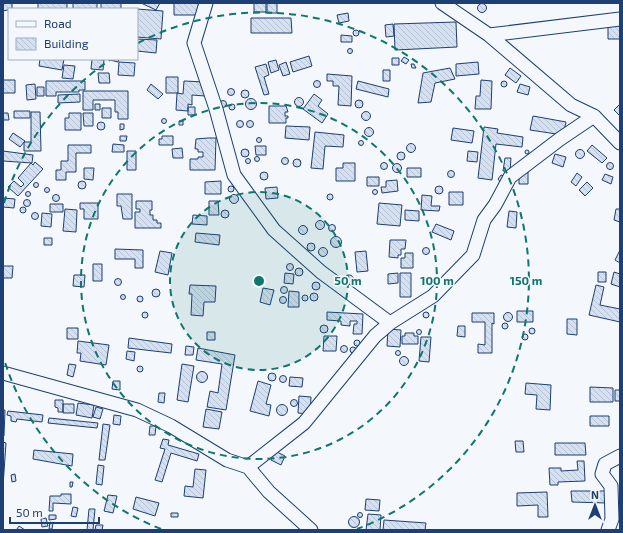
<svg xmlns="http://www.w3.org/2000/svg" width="623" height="533" font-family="'Exo 2',sans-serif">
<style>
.building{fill:url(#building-back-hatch);stroke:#1d3f73}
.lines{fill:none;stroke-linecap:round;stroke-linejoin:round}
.minor-casing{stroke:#1d3f73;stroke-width:15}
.minor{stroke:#f4f7fb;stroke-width:13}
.ring{fill:none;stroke:#0f766e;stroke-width:2;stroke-dasharray:7 5}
.centre{fill:#0f766e;stroke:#f4f7fb;stroke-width:2}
.ring-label{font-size:12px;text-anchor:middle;font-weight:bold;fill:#0f766e;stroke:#f4f7fb;stroke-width:3;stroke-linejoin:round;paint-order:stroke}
</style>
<defs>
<pattern id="building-back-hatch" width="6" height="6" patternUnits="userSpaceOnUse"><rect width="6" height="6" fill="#d5e0f0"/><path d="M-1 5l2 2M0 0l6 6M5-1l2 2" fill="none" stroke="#b6c1d1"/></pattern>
</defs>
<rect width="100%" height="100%" fill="#f4f7fb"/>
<!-- building -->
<path class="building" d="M 3,3 L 12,3 L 12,9 L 3,11 Z
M 38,3 L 67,3 L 67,9 L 38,9 Z
M 73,3 L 97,3 L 97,9 L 73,9 Z
M 101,3 L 121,3 L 121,9 L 101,9 Z
M 141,3 L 160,3 L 156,10 Z
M 174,3 L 201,3 L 201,15 L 174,15 Z
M 254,3 L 266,3 L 266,12 L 254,12 Z
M 267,3 L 277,3 L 277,13 L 267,13 Z
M477.5 8a4.5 4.5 0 1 1 9 0a4.5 4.5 0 1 1-9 0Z
M 137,9 L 163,11 L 161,39 L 137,37 Z
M 348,13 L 349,21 L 339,23 L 337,15 Z
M 251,18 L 291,18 L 292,33 L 251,33 Z
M 456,22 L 457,47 L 395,50 L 394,24 Z
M 393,24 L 394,36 L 386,37 L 385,25 Z
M 608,24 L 620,24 L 620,39 L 608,39 Z
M353 33a3 3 0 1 1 6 0a3 3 0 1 1-6 0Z
M 341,35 L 352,36 L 352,42 L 341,42 Z
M 137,39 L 157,40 L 156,53 L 137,51 Z
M347.5 51a2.5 2.5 0 1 1 5 0a2.5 2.5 0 1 1-5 0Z
M 309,56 L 312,66 L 293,72 L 290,62 Z
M 404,57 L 409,60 L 406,64 L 401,61 Z
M 392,58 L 399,58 L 399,65 L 392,65 Z
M 40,59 L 64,59 L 62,70 L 39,66 Z
M 92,59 L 104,60 L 103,70 L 91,69 Z
M 106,59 L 119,59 L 118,62 Z
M 276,60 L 279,70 L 271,73 L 268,62 Z
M 119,62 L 135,63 L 134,76 L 118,75 Z
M 286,62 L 290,74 L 283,76 L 279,65 Z
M 478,62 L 479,74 L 456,76 L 456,64 Z
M 266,64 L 269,75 L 264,77 L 269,94 L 264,95 L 255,67 Z
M 411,64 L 414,64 L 416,68 L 412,68 Z
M 64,65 L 75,66 L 73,79 L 62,78 Z
M 450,68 L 455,79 L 435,83 L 431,102 L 418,103 L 423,73 Z
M 510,68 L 521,76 L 516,83 L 505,75 Z
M 383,70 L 390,70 L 390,81 L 383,81 Z
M 98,73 L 109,73 L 110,83 L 99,83 Z
M 327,74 L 352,76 L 351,106 L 338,105 L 339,86 L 333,86 L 333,81 L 327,81 Z
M 166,77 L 178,77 L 178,93 L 166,93 Z
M 3,80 L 15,80 L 15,93 L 3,93 Z
M 481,80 L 492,81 L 491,109 L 475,109 L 476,96 L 480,96 Z
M313.5 84a3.5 3.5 0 1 1 7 0a3.5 3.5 0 1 1-7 0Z
M501 84a3 3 0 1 1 6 0a3 3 0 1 1-6 0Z
M 46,81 L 85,81 L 85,90 L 79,90 L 79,92 L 56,92 L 56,96 L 46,96 Z
M 184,81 L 205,82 L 205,96 L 192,95 L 192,105 L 188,104 L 188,111 L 176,110 L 177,93 L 183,94 Z
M 358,81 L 389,89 L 388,97 L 356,89 Z
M 35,84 L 36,99 L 27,100 L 26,85 Z
M 151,84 L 163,94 L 158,99 L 147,90 Z
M 520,84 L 530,87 L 528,95 L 517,92 Z
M 37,87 L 44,87 L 44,96 L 37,96 Z
M227.5 92a3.5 3.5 0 1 1 7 0a3.5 3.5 0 1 1-7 0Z
M241 94a4 4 0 1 1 8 0a4 4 0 1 1-8 0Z
M 83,91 L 128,91 L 128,119 L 118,119 L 118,112 L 115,112 L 115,100 L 93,100 L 93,110 L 83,110 Z
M 80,94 L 80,102 L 58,103 L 58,95 Z
M 314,94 L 322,100 L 318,106 L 328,114 L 322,123 L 303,109 Z
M294.5 102a4.5 4.5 0 1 1 9 0a4.5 4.5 0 1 1-9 0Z
M245.5 104a5.5 5.5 0 1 1 11 0a5.5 5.5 0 1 1-11 0Z
M355 104a4 4 0 1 1 8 0a4 4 0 1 1-8 0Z
M219.5 104a3.5 3.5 0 1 1 7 0a3.5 3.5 0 1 1-7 0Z
M229 107a3 3 0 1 1 6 0a3 3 0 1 1-6 0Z
M 95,104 L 100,104 L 100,110 L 95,110 Z
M 620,104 L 620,116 L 614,110 Z
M 269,106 L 286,106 L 288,112 L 285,112 L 285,116 L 288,116 L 288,118 L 286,118 L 286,123 L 269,123 Z
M 188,107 L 195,107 L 195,115 L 188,115 Z
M 102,108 L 111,108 L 111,118 L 102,118 Z
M 14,111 L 30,111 L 30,118 L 14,118 Z
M361.5 116a4.5 4.5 0 1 1 9 0a4.5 4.5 0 1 1-9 0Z
M 31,112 L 40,112 L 41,151 L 24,151 L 24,142 L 31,142 Z
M 3,113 L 8,113 L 9,120 L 3,120 Z
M 69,113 L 81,113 L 81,130 L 65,130 L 65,118 L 69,118 Z
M 83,113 L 93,113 L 93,126 L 84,126 Z
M 533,116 L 566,122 L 563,135 L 530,130 Z
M161.5 121a2.5 2.5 0 1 1 5 0a2.5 2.5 0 1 1-5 0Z
M246.5 124a3.5 3.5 0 1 1 7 0a3.5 3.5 0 1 1-7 0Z
M236.5 124a3.5 3.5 0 1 1 7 0a3.5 3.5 0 1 1-7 0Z
M 179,121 L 183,121 L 183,125 L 179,125 Z
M97 126a4 4 0 1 1 8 0a4 4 0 1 1-8 0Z
M 120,124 L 124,124 L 124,129 L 120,130 Z
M 286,126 L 310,127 L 309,140 L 285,138 Z
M 484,127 L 498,129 L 497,133 L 523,137 L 522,147 L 496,144 L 492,180 L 478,178 Z
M364.5 132a4.5 4.5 0 1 1 9 0a4.5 4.5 0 1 1-9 0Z
M 453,128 L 474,131 L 472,143 L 451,140 Z
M 315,132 L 344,135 L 343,147 L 325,146 L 323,169 L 311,168 Z
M 13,133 L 25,141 L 20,147 L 9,139 Z
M 120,136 L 127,136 L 126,141 L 120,141 Z
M 162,136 L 173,136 L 173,145 L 159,145 L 159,139 L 162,139 Z
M256.5 140a2.5 2.5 0 1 1 5 0a2.5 2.5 0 1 1-5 0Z
M 208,138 L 216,138 L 215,170 L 190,170 L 190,159 L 198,159 L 198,157 L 203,157 L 203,152 L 198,152 L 198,149 L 195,149 L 196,139 Z
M358.5 143a2.5 2.5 0 1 1 5 0a2.5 2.5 0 1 1-5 0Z
M406.5 148a4.5 4.5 0 1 1 9 0a4.5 4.5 0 1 1-9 0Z
M 113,144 L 124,145 L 124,152 L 112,152 Z
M 68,145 L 91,145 L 91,153 L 76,153 L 76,172 L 66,172 L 66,180 L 56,180 L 56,170 L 61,170 L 61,161 L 68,161 Z
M 592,145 L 607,158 L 602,163 L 587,151 Z
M 255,146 L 266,146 L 266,155 L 256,155 Z
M 182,148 L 183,158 L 173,158 L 172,149 Z
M241 153a4 4 0 1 1 8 0a4 4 0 1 1-8 0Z
M575.5 154a4.5 4.5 0 1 1 9 0a4.5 4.5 0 1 1-9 0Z
M525 152a2 2 0 1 1 4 0a2 2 0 1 1-4 0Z
M 3,151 L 33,155 L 32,163 L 3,161 Z
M 127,151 L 136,151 L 136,170 L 127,170 Z
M 468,151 L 478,152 L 477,162 L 467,161 Z
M397 156a4 4 0 1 1 8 0a4 4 0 1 1-8 0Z
M 555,154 L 566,157 L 563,167 L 552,163 Z
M254.5 159a2.5 2.5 0 1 1 5 0a2.5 2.5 0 1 1-5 0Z
M281.5 161a3.5 3.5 0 1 1 7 0a3.5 3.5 0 1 1-7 0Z
M 505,158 L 511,158 L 510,172 L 503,171 Z
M245.5 161a2.5 2.5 0 1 1 5 0a2.5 2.5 0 1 1-5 0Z
M293 163a4 4 0 1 1 8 0a4 4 0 1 1-8 0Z
M 35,162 L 43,169 L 18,196 L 8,187 L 14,181 L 21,187 L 24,184 L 18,178 L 31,163 L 33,165 Z
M380.5 166a3.5 3.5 0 1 1 7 0a3.5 3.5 0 1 1-7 0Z
M606.5 166a3.5 3.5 0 1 1 7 0a3.5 3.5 0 1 1-7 0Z
M 343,163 L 355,163 L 355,181 L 336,181 L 336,168 L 343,168 Z
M392.5 168a4.5 4.5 0 1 1 9 0a4.5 4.5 0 1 1-9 0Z
M 84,168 L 94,168 L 93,180 L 84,179 Z
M 407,168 L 421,168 L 421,177 L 407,177 Z
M447.5 174a3.5 3.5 0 1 1 7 0a3.5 3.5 0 1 1-7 0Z
M 519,171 L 528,172 L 528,184 L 519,184 Z
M260 176a4 4 0 1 1 8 0a4 4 0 1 1-8 0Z
M 577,173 L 582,177 L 576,186 L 571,182 Z
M 605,174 L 613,177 L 611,184 L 602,180 Z
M 501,175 L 506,177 L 501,183 L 498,179 Z
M 367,177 L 379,177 L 379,186 L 367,186 Z
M 397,180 L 398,191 L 382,193 L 381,187 L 386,187 L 386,181 Z
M78 185a4 4 0 1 1 8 0a4 4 0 1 1-8 0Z
M 221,181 L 221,194 L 205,194 L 205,182 Z
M 587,182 L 593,188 L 585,196 L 579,190 Z
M33.5 185a2.5 2.5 0 1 1 5 0a2.5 2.5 0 1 1-5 0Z
M435 190a4 4 0 1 1 8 0a4 4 0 1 1-8 0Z
M228 189a3 3 0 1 1 6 0a3 3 0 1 1-6 0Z
M 277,187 L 278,198 L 266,199 L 265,188 Z
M44.5 190a2.5 2.5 0 1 1 5 0a2.5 2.5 0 1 1-5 0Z
M372.5 192a2.5 2.5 0 1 1 5 0a2.5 2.5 0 1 1-5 0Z
M25.5 194a2.5 2.5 0 1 1 5 0a2.5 2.5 0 1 1-5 0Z
M 449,192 L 463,192 L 463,205 L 449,205 Z
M327 197a3 3 0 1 1 6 0a3 3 0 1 1-6 0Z
M 117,194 L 132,194 L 132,219 L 123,219 L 121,206 L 117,206 Z
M229.5 199a4.5 4.5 0 1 1 9 0a4.5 4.5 0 1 1-9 0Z
M52.5 198a3.5 3.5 0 1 1 7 0a3.5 3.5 0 1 1-7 0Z
M 422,195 L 432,196 L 431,206 L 440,206 L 439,211 L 421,210 Z
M 3,198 L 15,199 L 14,208 L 3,207 Z
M23.5 203a3.5 3.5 0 1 1 7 0a3.5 3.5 0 1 1-7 0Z
M 136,201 L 152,201 L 152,210 L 150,210 L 150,215 L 153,215 L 153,220 L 157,220 L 157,223 L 161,223 L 161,228 L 135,228 L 135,212 L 140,212 L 140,209 L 136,209 Z
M 209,201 L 218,201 L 219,215 L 209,215 Z
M 80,203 L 98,203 L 98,219 L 84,219 L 84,209 L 80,209 Z
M 379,203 L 402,205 L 400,226 L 377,224 Z
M 50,204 L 63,204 L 63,212 L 50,212 Z
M20 210a3 3 0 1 1 6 0a3 3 0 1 1-6 0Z
M 65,209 L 77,210 L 76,232 L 63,231 Z
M 616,209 L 620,209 L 620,222 L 614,220 Z
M 405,210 L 419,211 L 419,221 L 405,220 Z
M221 214a4 4 0 1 1 8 0a4 4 0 1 1-8 0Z
M 509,211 L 517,212 L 516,228 L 507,227 Z
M31.5 216a3.5 3.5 0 1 1 7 0a3.5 3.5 0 1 1-7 0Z
M 42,213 L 52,214 L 51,227 L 41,226 Z
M 193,215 L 207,216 L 207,225 L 192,224 Z
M315.5 225a4.5 4.5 0 1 1 9 0a4.5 4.5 0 1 1-9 0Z
M 436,224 L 454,231 L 451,240 L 432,232 Z
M328.5 228a3.5 3.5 0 1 1 7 0a3.5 3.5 0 1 1-7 0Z
M298.5 230a4.5 4.5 0 1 1 9 0a4.5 4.5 0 1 1-9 0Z
M 196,233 L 220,235 L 219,245 L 195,242 Z
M330.5 242a5.5 5.5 0 1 1 11 0a5.5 5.5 0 1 1-11 0Z
M 44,238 L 52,238 L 52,245 L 44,245 Z
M 390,240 L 406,240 L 405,249 L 401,249 L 401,255 L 398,255 L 398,258 L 389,257 Z
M307 247a4 4 0 1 1 8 0a4 4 0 1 1-8 0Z
M422.5 251a3.5 3.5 0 1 1 7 0a3.5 3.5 0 1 1-7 0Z
M318.5 252a4.5 4.5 0 1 1 9 0a4.5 4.5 0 1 1-9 0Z
M 115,249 L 143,250 L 143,268 L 135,268 L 135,259 L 115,259 Z
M 620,250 L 620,263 L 615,260 Z
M 160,251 L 172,253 L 168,275 L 155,272 Z
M 366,251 L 368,271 L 357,272 L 355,252 Z
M 405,253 L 413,253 L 413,268 L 401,268 L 401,258 L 405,258 Z
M286.5 267a3.5 3.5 0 1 1 7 0a3.5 3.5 0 1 1-7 0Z
M 93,264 L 102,264 L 102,281 L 93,281 Z
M 3,266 L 13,266 L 12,278 L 3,278 Z
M295 272a4 4 0 1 1 8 0a4 4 0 1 1-8 0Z
M 598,272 L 606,272 L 606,282 L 598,282 Z
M 614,272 L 620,274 L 620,287 L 611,284 Z
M 285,273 L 294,274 L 293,284 L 284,283 Z
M 398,273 L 398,283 L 388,284 L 388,274 Z
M 400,273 L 411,273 L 411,297 L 400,297 Z
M344 280a5 5 0 1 1 10 0a5 5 0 1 1-10 0Z
M 74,275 L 85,275 L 84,287 L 73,286 Z
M114.5 282a3.5 3.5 0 1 1 7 0a3.5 3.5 0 1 1-7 0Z
M312 286a4 4 0 1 1 8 0a4 4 0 1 1-8 0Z
M 190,285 L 216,286 L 215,302 L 204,302 L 203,316 L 191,315 L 192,294 L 189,294 Z
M 596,285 L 604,287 L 600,305 L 620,309 L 620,322 L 589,315 Z
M280.5 290a3.5 3.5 0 1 1 7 0a3.5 3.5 0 1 1-7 0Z
M 263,288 L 274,290 L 270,305 L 260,302 Z
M152 293a4 4 0 1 1 8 0a4 4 0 1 1-8 0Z
M 289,291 L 299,292 L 299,307 L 288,307 Z
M310 297a4 4 0 1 1 8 0a4 4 0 1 1-8 0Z
M120.5 297a2.5 2.5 0 1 1 5 0a2.5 2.5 0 1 1-5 0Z
M302 298a3 3 0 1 1 6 0a3 3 0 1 1-6 0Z
M137 299a3 3 0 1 1 6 0a3 3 0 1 1-6 0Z
M279.5 300a3.5 3.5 0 1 1 7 0a3.5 3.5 0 1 1-7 0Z
M 517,311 L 533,311 L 533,322 L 517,322 Z
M142 315a3 3 0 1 1 6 0a3 3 0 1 1-6 0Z
M423 315a3 3 0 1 1 6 0a3 3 0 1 1-6 0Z
M 327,312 L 363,314 L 362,334 L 353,334 L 354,324 L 357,324 L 357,321 L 350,321 L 350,326 L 341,325 L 341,321 L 327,320 Z
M503.5 317a4.5 4.5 0 1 1 9 0a4.5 4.5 0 1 1-9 0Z
M 472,313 L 494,313 L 494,324 L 492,323 L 492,353 L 478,353 L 478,344 L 485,345 L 485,322 L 472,322 Z
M 567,319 L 577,319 L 577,335 L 567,334 Z
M502 326a3 3 0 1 1 6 0a3 3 0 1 1-6 0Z
M320 329a4 4 0 1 1 8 0a4 4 0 1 1-8 0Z
M 458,326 L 465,326 L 465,337 L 457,336 Z
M529 331a3 3 0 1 1 6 0a3 3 0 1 1-6 0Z
M 67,328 L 78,328 L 78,339 L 67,339 Z
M 388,329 L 401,330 L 400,347 L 387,346 Z
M416.5 332a2.5 2.5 0 1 1 5 0a2.5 2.5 0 1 1-5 0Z
M 207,332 L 215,332 L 215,340 L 207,340 Z
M 405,333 L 414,333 L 414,336 L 418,336 L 418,344 L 402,344 L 402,336 L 405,336 Z
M522 337a3 3 0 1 1 6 0a3 3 0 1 1-6 0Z
M 324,336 L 337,336 L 336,351 L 323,351 Z
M 421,337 L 431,337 L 429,362 L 419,361 Z
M 129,338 L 172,344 L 171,353 L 128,348 Z
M354 343a3 3 0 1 1 6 0a3 3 0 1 1-6 0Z
M 78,341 L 109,345 L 106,365 L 80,361 L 81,353 L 77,353 Z
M340.5 349a3.5 3.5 0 1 1 7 0a3.5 3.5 0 1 1-7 0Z
M 186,346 L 194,347 L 193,355 L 185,355 Z
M350 350a3 3 0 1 1 6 0a3 3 0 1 1-6 0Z
M 198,348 L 235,355 L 226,410 L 207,407 L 210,391 L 218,393 L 222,364 L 196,360 Z
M395.5 353a2.5 2.5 0 1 1 5 0a2.5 2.5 0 1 1-5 0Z
M 127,351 L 135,352 L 134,361 L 126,359 Z
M399.5 361a4.5 4.5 0 1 1 9 0a4.5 4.5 0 1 1-9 0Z
M 69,364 L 76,365 L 73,377 L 67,375 Z
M 182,364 L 194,366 L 188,402 L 177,400 Z
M137 369a3 3 0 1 1 6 0a3 3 0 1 1-6 0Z
M196.5 377a5.5 5.5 0 1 1 11 0a5.5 5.5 0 1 1-11 0Z
M268 377a4 4 0 1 1 8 0a4 4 0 1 1-8 0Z
M279.5 379a3.5 3.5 0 1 1 7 0a3.5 3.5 0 1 1-7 0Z
M 290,377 L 303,378 L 302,387 L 289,386 Z
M 113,381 L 120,381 L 120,390 L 112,389 Z
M 258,381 L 271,385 L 266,404 L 271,405 L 269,416 L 250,411 Z
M 526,383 L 551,385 L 550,410 L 536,409 L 537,395 L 525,394 Z
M 590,387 L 613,388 L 613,402 L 590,402 Z
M 615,390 L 620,390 L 620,401 L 615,401 Z
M 159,393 L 165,393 L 164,403 L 158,402 Z
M 299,396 L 311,397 L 310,414 L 298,413 Z
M290.5 403a3.5 3.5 0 1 1 7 0a3.5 3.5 0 1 1-7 0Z
M 55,400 L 63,400 L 63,412 L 58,412 L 58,408 L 55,407 Z
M 78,403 L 94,405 L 92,418 L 76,415 Z
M 63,404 L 74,404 L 74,413 L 63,413 Z
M276.5 410a5.5 5.5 0 1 1 11 0a5.5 5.5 0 1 1-11 0Z
M 96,407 L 103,409 L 100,419 L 93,417 Z
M 206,409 L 222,412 L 219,429 L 203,427 Z
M 3,410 L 5,410 L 4,436 L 3,436 Z
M 8,411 L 43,415 L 42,422 L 17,419 L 16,422 L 11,421 L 11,416 L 7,415 Z
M 114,415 L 121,416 L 120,425 L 113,424 Z
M 590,416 L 609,416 L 609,426 L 590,426 Z
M 49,418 L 98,423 L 97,428 L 48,423 Z
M 103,424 L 110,425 L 105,460 L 99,460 Z
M 150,426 L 156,426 L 155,435 L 149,435 Z
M 163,439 L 169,440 L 168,445 L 199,454 L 197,461 L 171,453 L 162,482 L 155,480 L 165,449 L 160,448 Z
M 515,441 L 523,441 L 524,452 L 516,452 Z
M 3,442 L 6,443 L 3,486 Z
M 555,443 L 585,443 L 586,455 L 555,455 Z
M 34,450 L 73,454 L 72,466 L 33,459 Z
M 275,451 L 285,456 L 281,465 L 271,460 Z
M 577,461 L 584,461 L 585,481 L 558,482 L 558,485 L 550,485 L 549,468 L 561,468 L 561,471 L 578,470 Z
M 98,465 L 104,466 L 102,485 L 96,484 Z
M 195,469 L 206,470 L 203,498 L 184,496 L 185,486 L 193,487 Z
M 15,474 L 16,481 L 12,482 L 11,475 Z
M 70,482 L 73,482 L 72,487 L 70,487 Z
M 571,491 L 607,491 L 607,503 L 572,502 Z
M 547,492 L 548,517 L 538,517 L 538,505 L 517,506 L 517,493 Z
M 61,494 L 71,494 L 71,504 L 53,503 L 53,511 L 49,511 L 50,496 L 61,496 Z
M 108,495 L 117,496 L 113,513 L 104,511 Z
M 136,497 L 159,503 L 155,516 L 133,509 Z
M 366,499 L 380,500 L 379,511 L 365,510 Z
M 73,507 L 78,508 L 76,517 L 71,516 Z
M 89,509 L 95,509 L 93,530 L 87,530 Z
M357.5 515a2.5 2.5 0 1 1 5 0a2.5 2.5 0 1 1-5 0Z
M 171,513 L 178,513 L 178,517 L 171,517 Z
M 368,514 L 381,515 L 380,530 L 366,530 Z
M 49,515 L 56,515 L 56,519 L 49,520 Z
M348.5 522a5.5 5.5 0 1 1 11 0a5.5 5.5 0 1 1-11 0Z
M 46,518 L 48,526 L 42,527 L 41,519 Z
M 384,520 L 426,523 L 425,530 L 383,530 Z
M 50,522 L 53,523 L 52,529 L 49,529 Z
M 96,525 L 103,525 L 102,530 L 95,530 Z
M 19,526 L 25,530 L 19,530 L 17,529 Z"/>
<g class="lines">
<!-- minor casing -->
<g class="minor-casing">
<path id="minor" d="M 206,3 L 194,43 L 216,109 L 234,175 L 274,230 L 321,272 L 390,323
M 442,3 L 489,35 L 571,105 L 594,116 L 620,143
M 489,35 L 620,19
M 3,373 L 137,410 L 171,426 L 227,460 L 248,467 L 269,492 L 311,530
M 248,467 L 304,423 L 375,336 L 390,323 L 433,296 L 473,255 L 484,220 L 495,205 L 510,177 L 560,139 L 594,116
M 608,530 L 612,519 L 611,486 L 602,474 L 605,464 L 620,456"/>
</g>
<!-- minor -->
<use href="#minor" class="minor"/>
</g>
<!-- distance rings -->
<circle cx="259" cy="281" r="89" fill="#0f766e" fill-opacity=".12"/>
<g class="ring">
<circle cx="259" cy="281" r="89"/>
<circle cx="259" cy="281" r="178"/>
<path d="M161 529A267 267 0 0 1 4 359M4 203A267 267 0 0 1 110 60M138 43A267 267 0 1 1 357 529"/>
</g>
<circle cx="259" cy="281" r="6" class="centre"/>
<g class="ring-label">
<text x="348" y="285">50 m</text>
<text x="437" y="285">100 m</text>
<text x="526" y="285">150 m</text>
</g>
<!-- border -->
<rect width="623" height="533" fill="none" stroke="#1d3f73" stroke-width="8"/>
<!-- legend -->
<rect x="8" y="8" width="130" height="52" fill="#f4f7fb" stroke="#9eadc5"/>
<rect x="16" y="21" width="20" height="6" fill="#f4f7fb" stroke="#9eadc5"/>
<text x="44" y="28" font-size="12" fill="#1d3f73">Road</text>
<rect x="16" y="38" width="20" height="12" fill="url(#building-back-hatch)" stroke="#9eadc5"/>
<text x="44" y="48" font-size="12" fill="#1d3f73">Building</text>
<!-- north arrow -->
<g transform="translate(595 505)" stroke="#f4f7fb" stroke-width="3" paint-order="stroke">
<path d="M0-3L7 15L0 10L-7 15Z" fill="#1d3f73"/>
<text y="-6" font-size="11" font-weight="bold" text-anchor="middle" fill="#1d3f73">N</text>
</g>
<!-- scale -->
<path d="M10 517v6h89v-6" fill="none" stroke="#1d3f73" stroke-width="2"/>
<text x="16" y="517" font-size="12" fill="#1d3f73" stroke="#f4f7fb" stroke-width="3" paint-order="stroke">50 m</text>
</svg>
